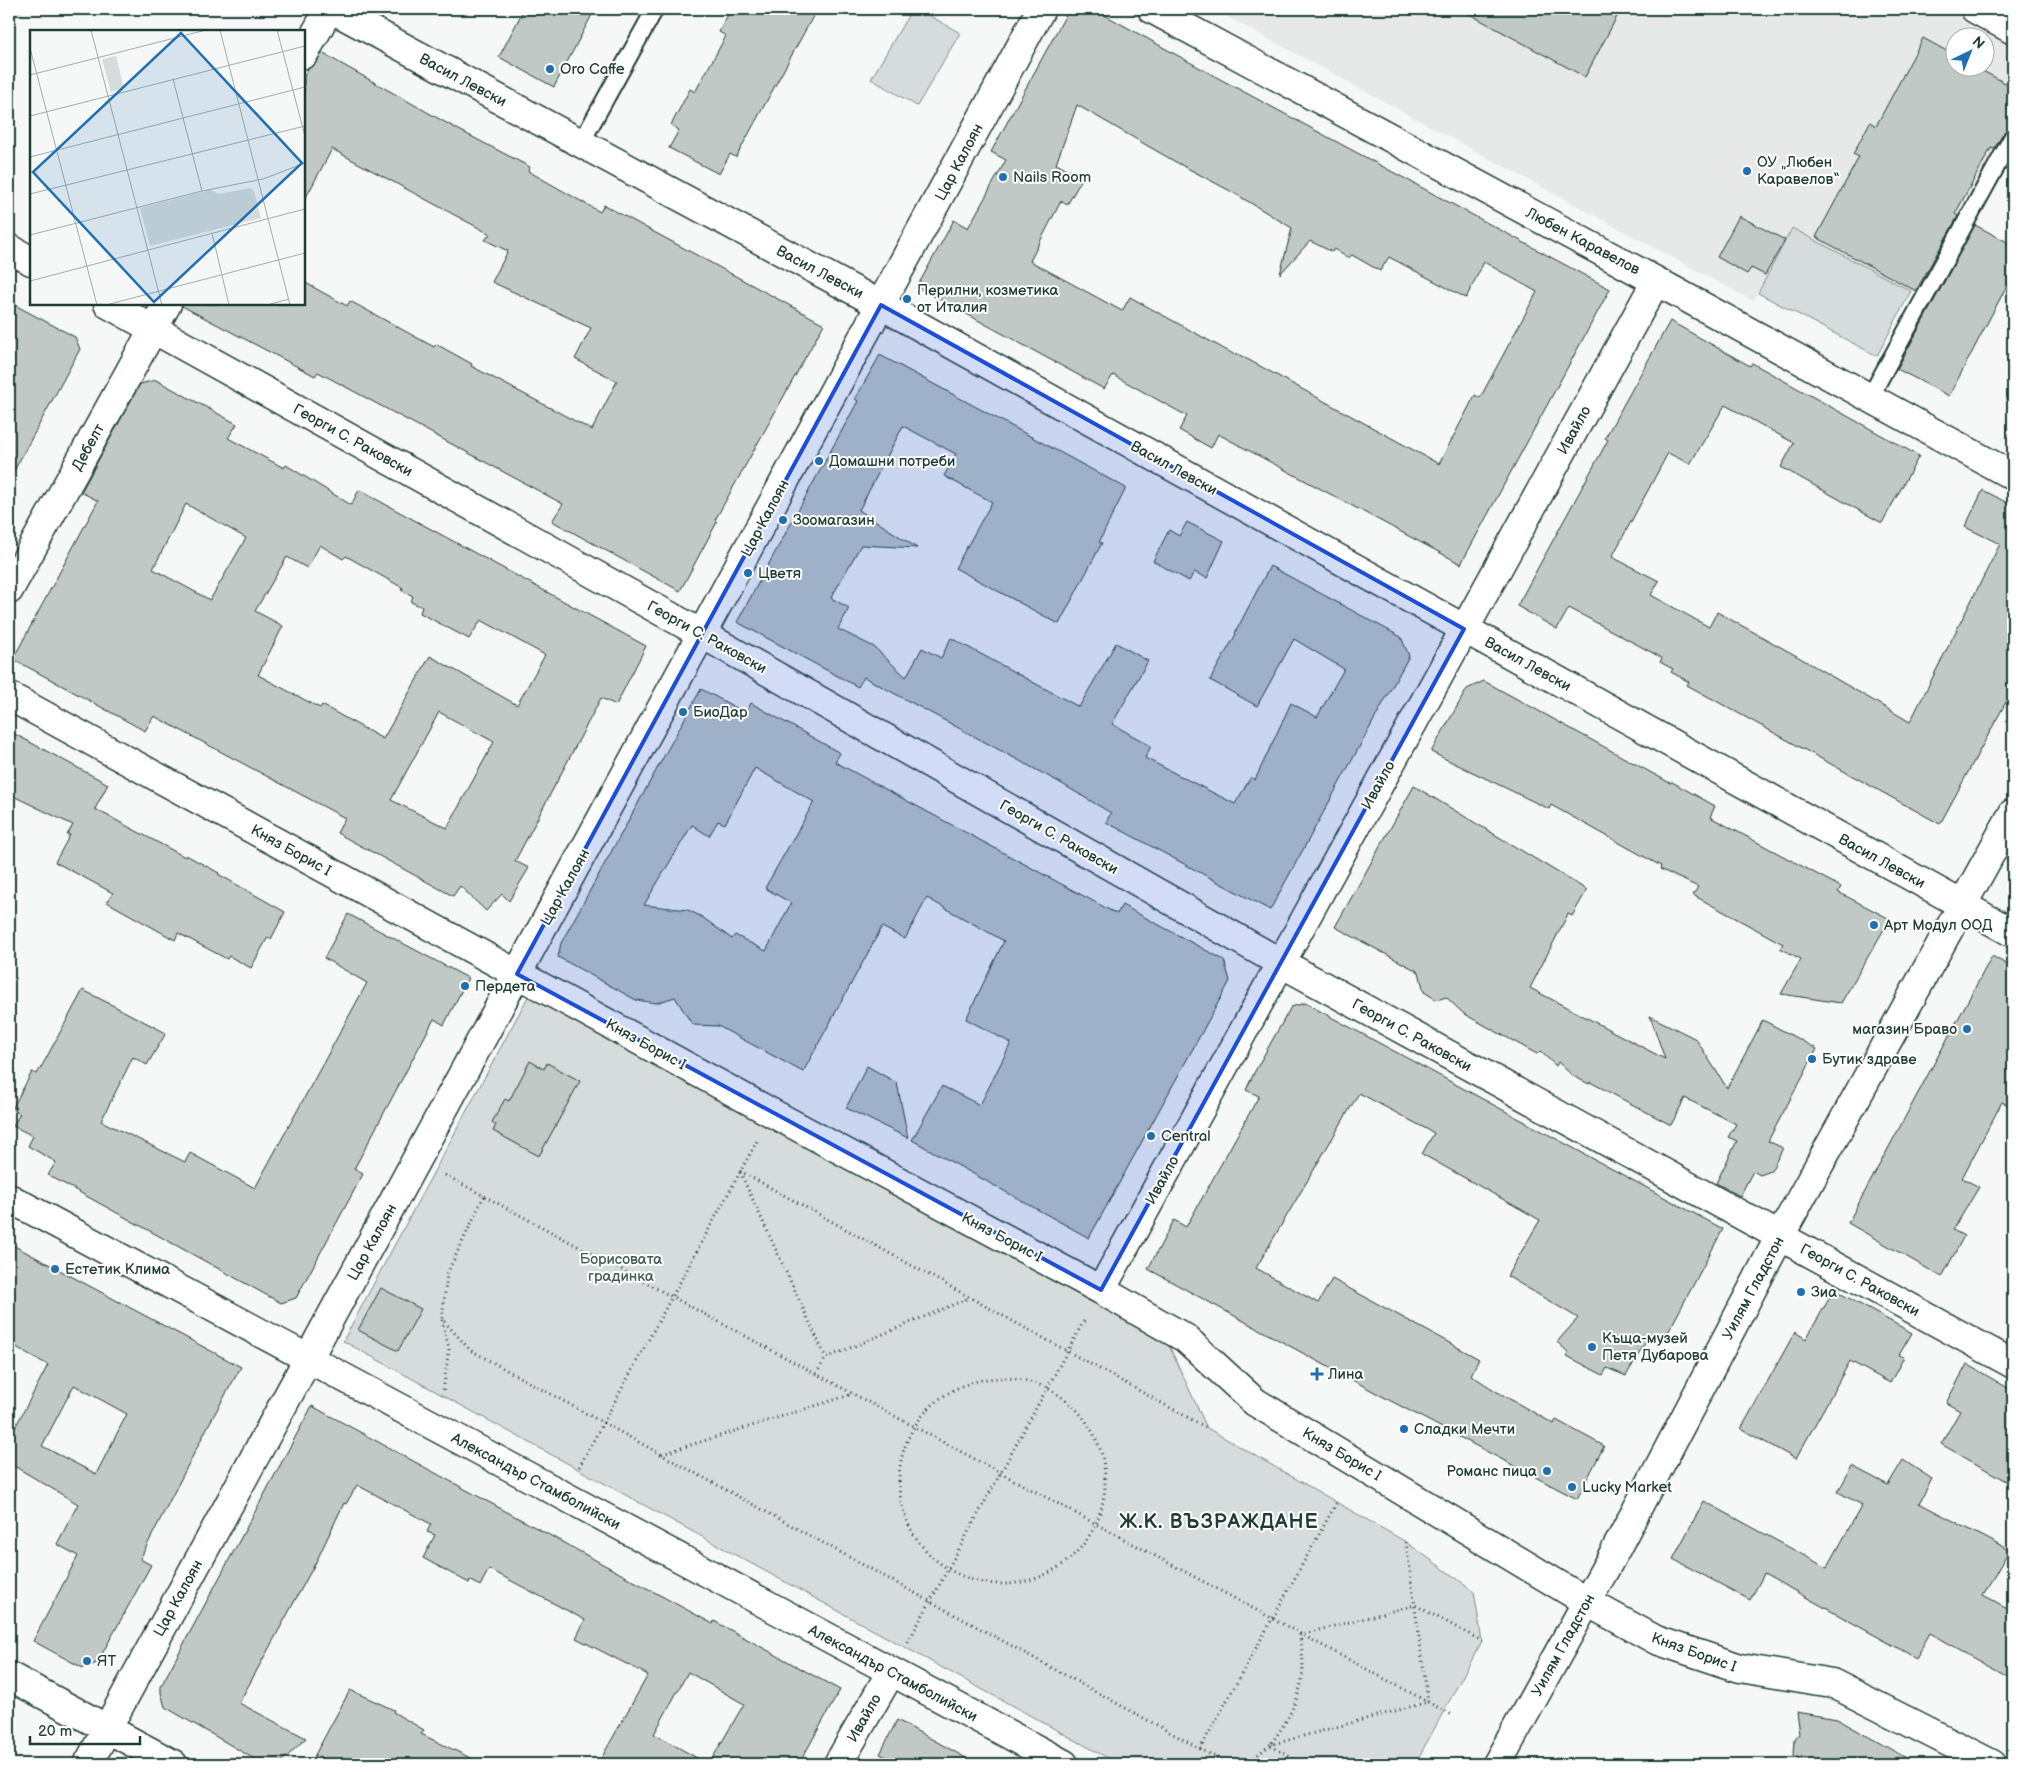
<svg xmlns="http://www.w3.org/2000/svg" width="2022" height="1773" font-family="'Balsamiq Sans',sans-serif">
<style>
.built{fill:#e6e9e8;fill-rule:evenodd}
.green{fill:#d6dcdb;stroke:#7a8c88}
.building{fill:#c0c9c6;stroke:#1f3d34;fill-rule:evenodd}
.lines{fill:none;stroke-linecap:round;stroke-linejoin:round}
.lane-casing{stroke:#1f3d34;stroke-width:20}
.street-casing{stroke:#1f3d34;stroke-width:31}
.secondary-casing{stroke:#1f3d34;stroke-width:31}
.path{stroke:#1f3d34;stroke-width:3;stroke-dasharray:1 4;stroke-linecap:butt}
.lane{stroke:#fff;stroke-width:16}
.street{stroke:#fff;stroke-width:28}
.secondary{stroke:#fff;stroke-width:28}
.marked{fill:#1d4ed8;fill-opacity:0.2;stroke:#1d4ed8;stroke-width:4;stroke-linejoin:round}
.poi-dot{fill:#1f6fb2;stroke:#fff;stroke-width:2}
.labels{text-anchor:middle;stroke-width:4;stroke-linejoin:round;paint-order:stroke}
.poi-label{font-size:15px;fill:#1f3d34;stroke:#fff;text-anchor:start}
.street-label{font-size:15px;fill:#1f3d34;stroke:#fff}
.park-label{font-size:15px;fill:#445d55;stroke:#fff}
.district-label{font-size:20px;font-weight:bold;letter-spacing:1px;fill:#1f3d34;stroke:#fff}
.inset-road{fill:none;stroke:#a0ada9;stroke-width:1}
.view{fill:#1f6fb2;fill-opacity:0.15;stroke:#1f6fb2;stroke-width:2.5}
.inset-edge{fill:none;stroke:#1f3d34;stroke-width:2.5}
</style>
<rect width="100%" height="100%" fill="#f6f7f7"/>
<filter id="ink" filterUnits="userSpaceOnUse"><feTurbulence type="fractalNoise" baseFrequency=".02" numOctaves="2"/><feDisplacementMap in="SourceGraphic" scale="10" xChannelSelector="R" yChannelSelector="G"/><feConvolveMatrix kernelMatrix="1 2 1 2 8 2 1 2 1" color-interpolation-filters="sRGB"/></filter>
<g filter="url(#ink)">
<!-- built -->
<path class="built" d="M 9,9 L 23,9 L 9,33 Z
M 1213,9 L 1946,9 L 2013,45 L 2013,115 L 1916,293 L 1791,227 L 1753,301 ZM 1954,38 L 1984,38 L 1984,68 L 1954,68 Z"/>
<!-- green -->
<path class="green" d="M 912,9 L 918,9 L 960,33 L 917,106 L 871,79 Z
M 1792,228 L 1911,291 L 1877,356 L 1758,293 Z
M 530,993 L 1167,1341 L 1207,1428 L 1406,1542 L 1474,1591 L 1482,1641 L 1415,1764 L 1119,1764 L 343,1341 Z"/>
<!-- building -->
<path class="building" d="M 524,9 L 595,9 L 554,87 L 499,57 Z
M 731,9 L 817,9 L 736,157 L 730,154 L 719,174 L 669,148 L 679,130 L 671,125 L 690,89 L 695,92 L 726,36 L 719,32 Z
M 1069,9 L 1094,9 L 1220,79 L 1610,289 L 1461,564 L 1218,434 L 1211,448 L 1179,430 L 1187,416 L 1113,375 L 1104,389 L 917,287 L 954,220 L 968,228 L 1006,160 L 991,152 ZM 1077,105 L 1174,161 L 1234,193 L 1292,228 L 1280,274 L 1310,241 L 1332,252 L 1334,249 L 1348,258 L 1352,255 L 1380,271 L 1389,257 L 1466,298 L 1484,262 L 1537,292 L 1480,398 L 1475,395 L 1439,464 L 1236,353 L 1235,355 L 1130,297 L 1122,311 L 1030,261 L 1061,201 L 1067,205 L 1083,177 L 1056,164 Z
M 1460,9 L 1621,9 L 1585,77 Z
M 1923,38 L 1954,55 L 1954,68 L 1977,68 L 2013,87 L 2013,126 L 2005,131 L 1994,149 L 1991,148 L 1955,214 L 1958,216 L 1916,291 L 1816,237 L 1859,157 L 1853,154 L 1870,122 L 1876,126 Z
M 322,53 L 459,130 L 530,167 L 528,171 L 600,212 L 604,205 L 824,324 L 715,520 L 717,522 L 680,591 L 552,521 L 563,504 L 318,372 L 315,376 L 182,306 L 183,304 L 304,304 L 304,282 L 347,306 L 350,301 L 434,347 L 436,344 L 472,364 L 471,366 L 592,430 L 617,381 L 575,359 L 591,328 L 492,282 L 508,251 L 485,240 L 490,234 L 332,149 L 304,201 L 304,76 L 308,69 L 317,62 Z
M 1739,216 L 1785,240 L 1765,275 L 1751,268 L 1747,274 L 1717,257 Z
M 1975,225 L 2013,245 L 2013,274 L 1949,396 L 1897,369 Z
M 9,302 L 75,337 L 80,349 L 9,480 Z
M 1670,321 L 1750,366 L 1752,363 L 1919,456 L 1882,523 L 1781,467 L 1794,443 L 1725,405 L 1690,464 L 1668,453 L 1612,557 L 1659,581 L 1651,595 L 1709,627 L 1717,612 L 1795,655 L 1910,722 L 2000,544 L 1965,527 L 1983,490 L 2013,506 L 2013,689 L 1940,824 L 1687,685 L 1689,682 L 1671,672 L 1673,669 L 1660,662 L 1662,658 L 1569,608 L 1557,629 L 1517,606 L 1608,440 L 1605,438 Z
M 880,355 L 1126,488 L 1099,542 L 1102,543 L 1059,624 L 955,568 L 992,502 L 944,476 L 956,454 L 903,426 L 859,510 L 917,548 L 861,545 L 831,598 L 849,608 L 838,629 L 874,647 L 906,677 L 922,648 L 941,658 L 951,638 L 1079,707 L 1116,643 L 1148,661 L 1112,724 L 1151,746 L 1145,758 L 1235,804 L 1251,777 L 1255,780 L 1291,703 L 1317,717 L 1344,669 L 1294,639 L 1257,706 L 1210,680 L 1236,634 L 1235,633 L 1270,566 L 1401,637 L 1409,656 L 1270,910 L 1106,822 L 1111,813 L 1057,781 L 864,677 L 858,687 L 737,622 L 858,401 L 855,399 Z
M 156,380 L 237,424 L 228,438 L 284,468 L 286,465 L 351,505 L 359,490 L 646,646 L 616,705 L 601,698 L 515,861 L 529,868 L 509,901 L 502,894 L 486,911 L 460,886 L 453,896 L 337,833 L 345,818 L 154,716 L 145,731 L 13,659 L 98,501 L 81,492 L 140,384 ZM 186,504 L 246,538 L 210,600 L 153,569 ZM 320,545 L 343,559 L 346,556 L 403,588 L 401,590 L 413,596 L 411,602 L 422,607 L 420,613 L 469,639 L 481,620 L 545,655 L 517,705 L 430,656 L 383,739 L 322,705 L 320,708 L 258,675 L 283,626 L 255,611 L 287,557 L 307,568 ZM 439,712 L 494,742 L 447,828 L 391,800 Z
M 1187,522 L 1224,541 L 1207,578 L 1194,572 L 1189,581 L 1153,561 L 1169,530 L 1179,536 Z
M 1484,681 L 1670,783 L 1672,782 L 1715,806 L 1710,817 L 1841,887 L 1838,892 L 1890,919 L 1841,1003 L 1781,994 L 1801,959 L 1780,948 L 1783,944 L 1693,895 L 1698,887 L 1660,869 L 1661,866 L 1551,805 L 1549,809 L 1431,752 L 1467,689 Z
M 701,689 L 746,713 L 751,703 L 840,753 L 835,762 L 1117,914 L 1122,905 L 1224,960 L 1230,981 L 1089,1238 L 912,1140 L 942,1086 L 980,1105 L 1011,1043 L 966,1019 L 1004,941 L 927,898 L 905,939 L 882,927 L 803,1072 L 718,1026 L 694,1025 L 690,1021 L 675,997 L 656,1003 L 636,1000 L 558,957 L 561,943 ZM 755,768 L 814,802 L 765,888 L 791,903 L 766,951 L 735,935 L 732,939 L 702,917 L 688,910 L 644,905 L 692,825 L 709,836 L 718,821 L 725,824 Z
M 9,731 L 108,784 L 95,809 L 185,857 L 186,855 L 219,873 L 218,874 L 285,912 L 271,939 L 268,937 L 251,968 L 229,956 L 227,959 L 178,933 L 175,940 L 107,902 L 113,893 L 55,862 L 70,835 L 67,835 L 73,825 L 9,794 Z
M 1414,786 L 1587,890 L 1572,916 L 1568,914 L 1530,988 L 1665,1059 L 1650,1016 L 1696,1039 L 1727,1088 L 1763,1020 L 1817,1049 L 1768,1141 L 1783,1148 L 1771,1171 L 1760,1175 L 1753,1171 L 1740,1196 L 1716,1183 L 1737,1141 L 1728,1137 L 1736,1124 L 1685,1098 L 1671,1125 L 1590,1082 L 1589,1084 L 1573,1076 L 1558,1062 L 1556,1066 L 1540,1051 L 1537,1054 L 1464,1014 L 1446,997 L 1437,1000 L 1424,992 L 1419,972 L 1335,927 Z
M 348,914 L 468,978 L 444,1025 L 434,1019 L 369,1141 L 354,1169 L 363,1174 L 296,1298 L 281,1303 L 48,1175 L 56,1162 L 28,1146 L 33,1136 L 13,1126 L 20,1114 L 12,1109 L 32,1072 L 37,1074 L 43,1064 L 83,990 L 166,1033 L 147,1065 L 133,1057 L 101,1121 L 185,1162 L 190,1153 L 255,1188 L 367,983 L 324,958 Z
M 1992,956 L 2013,968 L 2013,1108 L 2002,1102 L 1962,1178 L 1979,1187 L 1953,1230 L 1964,1236 L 1942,1277 L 1848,1223 Z
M 1305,1003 L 1723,1229 L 1664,1340 L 1651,1333 L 1626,1376 L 1607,1368 L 1603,1375 L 1567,1356 L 1568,1352 L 1557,1342 L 1578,1318 L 1507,1276 L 1540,1220 L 1422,1154 L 1434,1133 L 1359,1093 L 1256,1268 L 1318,1303 L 1332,1279 L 1479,1359 L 1471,1375 L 1494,1390 L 1554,1424 L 1556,1420 L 1604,1446 L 1577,1499 L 1391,1401 L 1148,1269 L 1174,1220 L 1186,1227 L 1259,1096 L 1246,1090 L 1255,1071 L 1291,1007 Z
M 530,1061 L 544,1069 L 547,1063 L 580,1081 L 539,1156 L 493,1131 L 496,1125 L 492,1122 L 505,1099 L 509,1101 Z
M 867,1066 L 897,1083 L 908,1138 L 846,1108 Z
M 9,1243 L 241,1367 L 209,1424 L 140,1559 L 151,1565 L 97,1663 L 83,1668 L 33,1641 L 78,1556 L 57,1544 L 78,1504 L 9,1463 L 9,1439 L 48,1365 L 9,1343 ZM 74,1385 L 127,1414 L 96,1474 L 42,1446 Z
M 381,1288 L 421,1309 L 398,1351 L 358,1330 Z
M 1834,1290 L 1912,1333 L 1899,1355 L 1904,1357 L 1890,1383 L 1850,1361 L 1796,1459 L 1741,1429 L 1795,1332 L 1806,1339 Z
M 1967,1364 L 2013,1391 L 2013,1485 L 1941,1444 L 1960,1411 L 1946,1403 Z
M 312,1406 L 713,1624 L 714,1621 L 840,1690 L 799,1764 L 709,1764 L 744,1704 L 688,1672 L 654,1734 L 708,1764 L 598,1764 L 648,1675 L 576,1638 L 585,1620 L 489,1569 L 480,1586 L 470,1580 L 469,1583 L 423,1558 L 435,1535 L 427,1532 L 431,1524 L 357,1485 L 346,1504 L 344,1503 L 316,1562 L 239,1703 L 306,1738 L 279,1764 L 263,1764 L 165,1707 L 161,1693 L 161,1686 Z
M 1903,1460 L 1932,1479 L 1919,1503 L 2009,1550 L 1983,1596 L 2013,1612 L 2013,1679 L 1930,1633 L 1916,1658 L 1764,1574 L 1750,1600 L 1673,1559 L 1704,1501 L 1827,1568 L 1862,1505 L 1838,1492 L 1852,1466 L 1888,1485 Z
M 350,1690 L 394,1710 L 393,1712 L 424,1730 L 421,1734 L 483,1764 L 310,1764 Z
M 1796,1712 L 1837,1719 L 1917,1764 L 1808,1764 L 1794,1757 L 1795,1739 L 1799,1733 Z
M 897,1720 L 977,1764 L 901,1764 L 880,1754 Z"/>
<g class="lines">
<!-- lane casing -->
<g class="lane-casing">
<path id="lane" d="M 581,143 L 655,9
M 1870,397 L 2013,136"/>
</g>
<!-- street casing -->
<g class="street-casing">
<path id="street" d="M 332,9 L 881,305 L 2013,933
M 1152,9 L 1656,281 L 2013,476
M 1975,9 L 2013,30
M 304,54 L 329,9
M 9,248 L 31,261
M 108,304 L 702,634 L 1281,963 L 2013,1364
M 9,590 L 167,304
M 9,696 L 772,1113 L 1101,1290 L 1185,1338 L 1255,1402 L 1587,1602
M 9,1198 L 1064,1764
M 1101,1290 L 1656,281
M 838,1764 L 891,1672"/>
</g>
<!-- secondary casing -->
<g class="secondary-casing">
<path id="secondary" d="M 1587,1602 L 1656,1640 L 1740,1668 L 1832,1683 L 1992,1764
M 9,1676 L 173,1764
M 88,1764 L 1041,9
M 1497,1764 L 1615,1551 L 1780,1236 L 2013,813"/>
</g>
<!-- path -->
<path class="path" d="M 740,1171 L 1207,1428
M 740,1172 L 826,1358
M 445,1175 L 1454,1716
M 484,1196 L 447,1274 L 442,1319 L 470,1350 L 1228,1764
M 442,1320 L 449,1349 L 443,1392
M 816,1374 L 826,1358 L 969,1298
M899 1481a103 103 0 1 1 206 0a103 103 0 1 1-206 0Z
M 662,1454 L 853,1394
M 579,1467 L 757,1141
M 908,1642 L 1085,1319
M 1200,1749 L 1337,1502
M 1246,1764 L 1270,1745 L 1428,1702 L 1406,1542
M 1302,1764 L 1270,1745 C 1287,1722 1302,1697 1303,1667 C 1303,1656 1301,1645 1300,1635 L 1415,1605 L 1482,1641"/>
<!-- lane -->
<use href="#lane" class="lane"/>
<!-- street -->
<use href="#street" class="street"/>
<!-- secondary -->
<use href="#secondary" class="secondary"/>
</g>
</g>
<!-- marked area -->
<path class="marked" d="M 881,305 L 1464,629 L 1101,1290 L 517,974 Z"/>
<!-- markers -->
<g class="poi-dot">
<circle cx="550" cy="69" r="5"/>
<circle cx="1747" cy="171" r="5"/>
<circle cx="1003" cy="177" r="5"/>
<circle cx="907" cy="299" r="5"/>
<circle cx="819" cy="461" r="5"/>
<circle cx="783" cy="520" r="5"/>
<circle cx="748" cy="573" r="5"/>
<circle cx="683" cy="712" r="5"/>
<circle cx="1874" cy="925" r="5"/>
<circle cx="465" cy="986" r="5"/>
<circle cx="1967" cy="1029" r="5"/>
<circle cx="1812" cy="1059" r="5"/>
<circle cx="1151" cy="1136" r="5"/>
<circle cx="55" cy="1269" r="5"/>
<circle cx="1801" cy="1292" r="5"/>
<circle cx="1592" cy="1347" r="5"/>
<path d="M1314.5 1366.5h5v5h5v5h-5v5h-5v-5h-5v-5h5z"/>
<circle cx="1404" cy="1429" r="5"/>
<circle cx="1547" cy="1471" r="5"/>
<circle cx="1572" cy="1487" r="5"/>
<circle cx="87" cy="1661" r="5"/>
</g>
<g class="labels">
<!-- poi labels -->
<g class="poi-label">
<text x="560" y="74">Oro Caffe</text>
<text x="1757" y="167">ОУ „Любен<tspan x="1757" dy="17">Каравелов“</tspan></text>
<text x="1013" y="182">Nails Room</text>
<text x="917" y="295">Перилни, козметика<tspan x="917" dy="17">от Италия</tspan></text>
<text x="829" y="466">Домашни потреби</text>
<text x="793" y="525">Зоомагазин</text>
<text x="758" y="578">Цветя</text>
<text x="693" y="717">БиоДар</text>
<text x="1884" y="930">Арт Модул ООД</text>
<text x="475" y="991">Пердета</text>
<text x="1957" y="1034" text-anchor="end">магазин Браво</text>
<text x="1822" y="1064">Бутик здраве</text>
<text x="1161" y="1141">Central</text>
<text x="65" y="1274">Естетик Клима</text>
<text x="1811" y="1297">Зиа</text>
<text x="1602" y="1343">Къща-музей<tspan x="1602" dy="17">Петя Дубарова</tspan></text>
<text x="1328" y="1379">Лина</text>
<text x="1414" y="1434">Сладки Мечти</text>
<text x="1537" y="1476" text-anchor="end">Романс пица</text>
<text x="1582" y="1492">Lucky Market</text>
<text x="97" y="1666">ЯТ</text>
</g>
<!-- street labels -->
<g class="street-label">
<text transform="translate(463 80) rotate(28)" y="5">Васил Левски</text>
<text transform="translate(959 162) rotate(-62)" y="5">Цар Калоян</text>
<text transform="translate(1583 241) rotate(28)" y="5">Любен Каравелов</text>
<text transform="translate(820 272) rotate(28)" y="5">Васил Левски</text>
<text transform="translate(1574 430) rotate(-61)" y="5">Ивайло</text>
<text transform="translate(353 440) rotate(29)" y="5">Георги С. Раковски</text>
<text transform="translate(88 447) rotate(-61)" y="5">Дебелт</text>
<text transform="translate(1174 468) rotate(29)" y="5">Васил Левски</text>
<text transform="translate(765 518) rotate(-62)" y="5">Цар Калоян</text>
<text transform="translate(707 637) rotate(29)" y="5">Георги С. Раковски</text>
<text transform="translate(1528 664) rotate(29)" y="5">Васил Левски</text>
<text transform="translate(1378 785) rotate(-61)" y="5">Ивайло</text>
<text transform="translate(1059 837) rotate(30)" y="5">Георги С. Раковски</text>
<text transform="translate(291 850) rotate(29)" y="5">Княз Борис I</text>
<text transform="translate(1882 861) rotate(29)" y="5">Васил Левски</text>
<text transform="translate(565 887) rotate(-61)" y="5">Цар Калоян</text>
<text transform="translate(1412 1035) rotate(29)" y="5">Георги С. Раковски</text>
<text transform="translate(646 1044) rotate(29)" y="5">Княз Борис I</text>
<text transform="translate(1162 1180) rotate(-61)" y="5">Ивайло</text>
<text transform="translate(1002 1237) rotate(28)" y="5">Княз Борис I</text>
<text transform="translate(372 1242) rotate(-61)" y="5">Цар Калоян</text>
<text transform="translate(1860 1280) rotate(29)" y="5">Георги С. Раковски</text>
<text transform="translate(1753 1288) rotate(-62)" y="5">Уилям Гладстон</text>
<text transform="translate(1342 1454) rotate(31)" y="5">Княз Борис I</text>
<text transform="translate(536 1481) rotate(28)" y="5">Александър Стамболийски</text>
<text transform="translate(178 1598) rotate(-61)" y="5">Цар Калоян</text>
<text transform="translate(1563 1645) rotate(-61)" y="5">Уилям Гладстон</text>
<text transform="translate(1694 1652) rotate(20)" y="5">Княз Борис I</text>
<text transform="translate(893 1673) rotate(28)" y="5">Александър Стамболийски</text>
<text transform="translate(864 1718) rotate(-60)" y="5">Ивайло</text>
</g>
<!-- park labels -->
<g class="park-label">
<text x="621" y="1264">Борисовата<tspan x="621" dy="17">градинка</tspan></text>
</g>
<!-- district labels -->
<g class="district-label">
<text x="1219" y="1528">Ж.К. ВЪЗРАЖДАНЕ</text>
</g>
</g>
<!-- overview -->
<g transform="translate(30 30)">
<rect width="275" height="275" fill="#f6f7f7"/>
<path d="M 86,26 L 94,58 L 81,62 L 72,29 ZM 220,158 L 224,161 L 231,188 L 120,216 L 110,178 L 180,160 L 189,164 Z" fill="#d6dcdb"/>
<path class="inset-road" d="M 61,0 L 132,275M 190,0 L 260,275M 247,0 L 275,106M 0,18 L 67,275M 0,45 L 176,0M 143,49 L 172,161M 0,86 L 275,16M 0,127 L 275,57M 0,164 L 275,96M 182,203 L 199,275M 0,205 L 172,161 L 233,149 L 275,133M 0,251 L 275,179M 76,275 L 275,223M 237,275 L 259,269"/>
<path class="view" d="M 151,3 L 272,133 L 124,272 L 3,142 Z"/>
<rect width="275" height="275" class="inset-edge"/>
</g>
<!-- margin -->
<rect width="2022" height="1773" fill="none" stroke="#fff" stroke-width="30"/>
<rect x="15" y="15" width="1992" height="1743" fill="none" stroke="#1f3d34" stroke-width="2" filter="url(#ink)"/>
<!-- north arrow -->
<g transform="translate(1970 52) rotate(43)"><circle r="24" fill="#ffffff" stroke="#a5b1ae"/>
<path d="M0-4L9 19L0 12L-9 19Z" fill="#1f6fb2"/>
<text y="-8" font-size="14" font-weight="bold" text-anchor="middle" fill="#1f3d34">N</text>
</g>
<!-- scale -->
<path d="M30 1736v8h110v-8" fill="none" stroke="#1f3d34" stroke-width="2.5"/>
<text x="38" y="1736" font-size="15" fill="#1f3d34" stroke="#ffffff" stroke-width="4" paint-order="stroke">20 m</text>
</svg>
